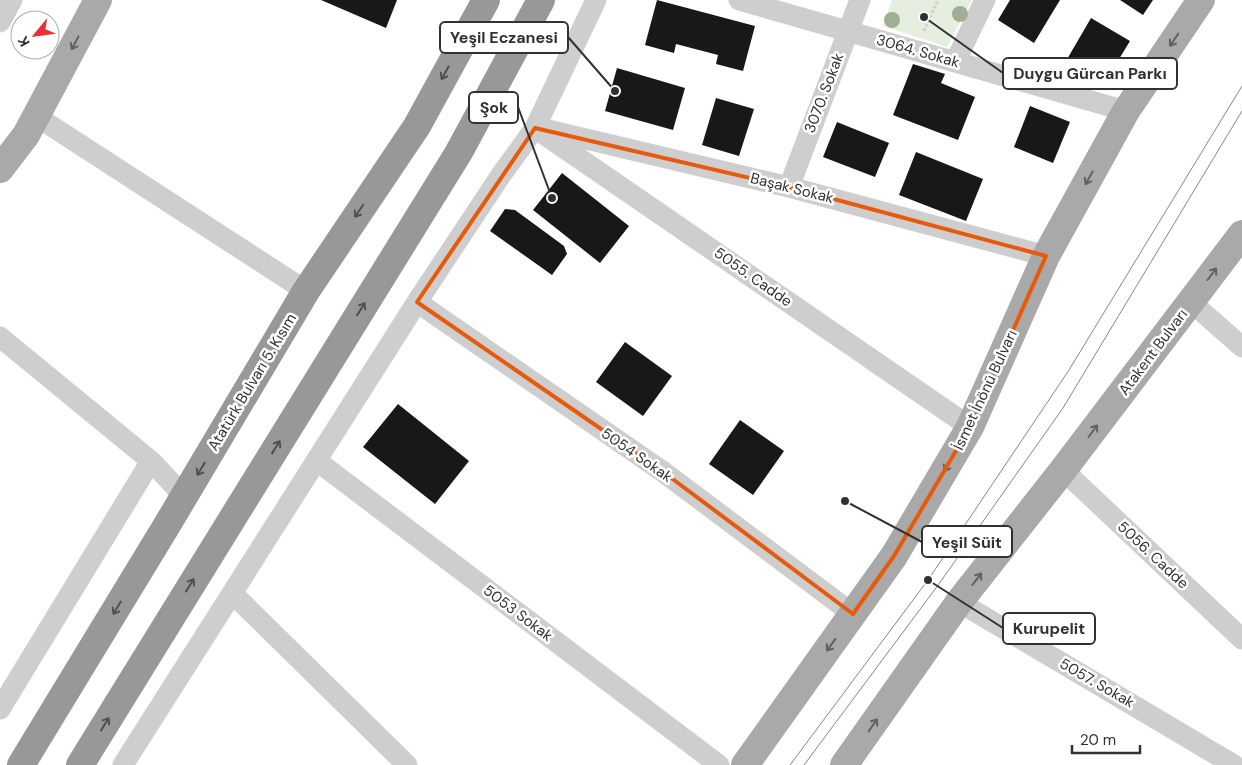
<svg xmlns="http://www.w3.org/2000/svg" width="1242" height="765" font-family="'DM Sans',sans-serif">
<style>
.green{fill:#e6eedf}
.building{fill:#181818}
.lines{fill:none;stroke-linecap:round;stroke-linejoin:round}
.path{stroke:#cecece;stroke-width:3;stroke-dasharray:2.5 2.5;stroke-linecap:butt}
.minor{stroke:#cecece;stroke-width:21}
.major{stroke:#a9a9a9;stroke-width:28}
.highway{stroke:#989898;stroke-width:28}
.tram{stroke:#868686;stroke-width:1}
.tree{fill:#9faf94}
.oneway{stroke:#616161}
.oneway2{stroke:#505050}
.marked{fill:none;stroke:#e8590c;stroke-width:4;stroke-linejoin:round}
.labels{text-anchor:middle;stroke-width:5;stroke-linejoin:round;paint-order:stroke}
.street-label{font-size:15px;fill:#313131;stroke:#fff}
.leader{fill:none;stroke:#313131;stroke-width:2}
.callout-dot{fill:#313131;stroke:#fff;stroke-width:2}
.callout{fill:#fff;stroke:#313131;stroke-width:2}
.callout-label{font-size:16px;text-anchor:middle;font-weight:bold;fill:#313131}
</style>
<rect width="100%" height="100%" fill="#fff"/>
<!-- green -->
<path class="green" d="M 892,0 L 972,0 L 947,47 L 883,26 Z"/>
<!-- building -->
<path class="building" d="M 321,0 L 397,0 L 386,28 Z
M 657,0 L 755,26 L 743,71 L 716,64 L 718,55 L 676,44 L 674,53 L 645,45 Z
M 1010,0 L 1060,0 L 1034,43 L 998,20 Z
M 1120,0 L 1153,0 L 1143,15 Z
M 1091,18 L 1130,41 L 1116,64 L 1101,71 L 1066,61 Z
M 913,64 L 945,74 L 941,83 L 975,97 L 958,140 L 893,115 Z
M 617,68 L 685,88 L 673,130 L 605,111 Z
M 716,98 L 754,109 L 739,156 L 702,145 Z
M 1030,106 L 1070,122 L 1053,163 L 1014,147 Z
M 837,122 L 889,143 L 875,177 L 823,157 Z
M 916,152 L 983,179 L 966,221 L 899,195 Z
M 562,173 L 629,226 L 600,263 L 533,210 Z
M 505,209 L 515,210 L 564,246 L 567,254 L 552,275 L 490,231 Z
M 625,342 L 672,376 L 643,416 L 596,382 Z
M 398,404 L 469,461 L 435,504 L 363,447 Z
M 740,420 L 784,451 L 753,495 L 709,464 Z"/>
<g class="lines">
<!-- path -->
<path class="path" d="M 924,31 L 938,0"/>
<!-- minor -->
<path class="minor" d="M 739,0 L 1126,111
M 0,22 L 12,0
M 955,62 L 985,0
M 36,116 L 306,291
M 535,128 L 970,427
M 548,130 L 789,187 L 1046,256
M 789,187 L 860,0
M 417,302 L 662,471 L 853,614
M 1191,302 L 1242,347
M 0,337 L 151,461 L 184,496
M 317,461 L 719,765
M 1063,470 L 1242,639
M 232,593 L 407,765
M 959,602 L 1234,765
M 0,709 L 151,461
M 123,765 L 417,302 L 501,175 L 535,128 L 596,0"/>
<!-- major -->
<path class="major" d="M 0,169 L 26,135 L 98,0
M 745,765 L 894,556 L 970,427 L 1046,256 L 1126,111 L 1201,0
M 844,765 L 959,602 L 1063,470 L 1242,234"/>
<!-- highway -->
<path class="highway" d="M 21,765 L 167,525 L 306,291 L 417,126 L 486,0
M 80,765 L 459,152 L 541,0"/>
<!-- tram -->
<path class="tram" d="M 790,765 L 928,580 L 1069,370 L 1242,86
M 804,765 L 936,588 L 1063,408 L 1242,111"/>
</g>
<!-- trees -->
<g class="tree">
<circle cx="960" cy="14" r="8"/>
<circle cx="892" cy="20" r="8"/>
</g>
<!-- one-way arrows -->
<defs><path id="oneway-shaft" d="M-6 0H5M1.5-3L5.5 0L1.5 3" fill="none" stroke-width="1.6" stroke-linecap="round" stroke-linejoin="round" transform="scale(1.25)"/></defs>
<g class="oneway">
<use href="#oneway-shaft" transform="translate(1174 40) rotate(124)"/>
<use href="#oneway-shaft" transform="translate(75 43) rotate(118)"/>
<use href="#oneway-shaft" transform="translate(1089 178) rotate(119)"/>
<use href="#oneway-shaft" transform="translate(1212 274) rotate(-53)"/>
<use href="#oneway-shaft" transform="translate(1093 431) rotate(-53)"/>
<use href="#oneway-shaft" transform="translate(948 465) rotate(120)"/>
<use href="#oneway-shaft" transform="translate(977 579) rotate(-52)"/>
<use href="#oneway-shaft" transform="translate(831 645) rotate(126)"/>
<use href="#oneway-shaft" transform="translate(873 725) rotate(-55)"/>
</g>
<g class="oneway2">
<use href="#oneway-shaft" transform="translate(445 73) rotate(119)"/>
<use href="#oneway-shaft" transform="translate(359 211) rotate(124)"/>
<use href="#oneway-shaft" transform="translate(361 309) rotate(-58)"/>
<use href="#oneway-shaft" transform="translate(276 447) rotate(-58)"/>
<use href="#oneway-shaft" transform="translate(201 469) rotate(121)"/>
<use href="#oneway-shaft" transform="translate(190 585) rotate(-58)"/>
<use href="#oneway-shaft" transform="translate(117 608) rotate(121)"/>
<use href="#oneway-shaft" transform="translate(105 724) rotate(-58)"/>
</g>
<!-- marked area -->
<path class="marked" d="M 535,128 L 789,187 L 1046,256 L 970,427 L 894,556 L 853,614 L 662,471 L 417,302 Z"/>
<g class="labels">
<!-- street labels -->
<g class="street-label">
<text transform="translate(918 51) rotate(16)" y="5">3064. Sokak</text>
<text transform="translate(824 93) rotate(-69)" y="5">3070. Sokak</text>
<text transform="translate(792 188) rotate(14)" y="5">Başak Sokak</text>
<text transform="translate(753 277) rotate(35)" y="5">5055. Cadde</text>
<text transform="translate(1153 352) rotate(-53)" y="5">Atakent Bulvarı</text>
<text transform="translate(252 382) rotate(-59)" y="5">Atatürk Bulvarı 5. Kısım</text>
<text transform="translate(985 390) rotate(-65)" y="5">İsmet İnönü Bulvarı</text>
<text transform="translate(637 455) rotate(35)" y="5">5054 Sokak</text>
<text transform="translate(1153 555) rotate(43)" y="5">5056. Cadde</text>
<text transform="translate(518 613) rotate(37)" y="5">5053 Sokak</text>
<text transform="translate(1097 683) rotate(30)" y="5">5057. Sokak</text>
</g>
</g>
<!-- callouts -->
<path class="leader" d="M615 91L568 37M924 17L1003 73M552 198L518 107M845 501L922 542M928 580L1003 628"/>
<g class="callout-dot">
<circle cx="615" cy="91" r="5"/>
<circle cx="924" cy="17" r="5"/>
<circle cx="552" cy="198" r="5"/>
<circle cx="845" cy="501" r="5"/>
<circle cx="928" cy="580" r="5"/>
</g>
<g class="callout">
<rect x="440" y="22" width="128" height="31" rx="5"/>
<rect x="1003" y="58" width="174" height="31" rx="5"/>
<rect x="469" y="92" width="49" height="31" rx="5"/>
<rect x="922" y="526" width="90" height="31" rx="5"/>
<rect x="1003" y="613" width="92" height="31" rx="5"/>
</g>
<g class="callout-label">
<text x="504" y="43">Yeşil Eczanesi</text>
<text x="1090" y="79">Duygu Gürcan Parkı</text>
<text x="494" y="113">Şok</text>
<text x="967" y="548">Yeşil Süit</text>
<text x="1049" y="634">Kurupelit</text>
</g>
<!-- north arrow -->
<g transform="translate(35 35) rotate(241)"><circle r="24" fill="#ffffff" stroke="#adadad"/>
<path d="M0-4L9 19L0 12L-9 19Z" fill="#ea3031"/>
<text y="-8" font-size="14" font-weight="bold" text-anchor="middle" fill="#313131">K</text>
</g>
<!-- scale -->
<path d="M1072 745v8h68v-8" fill="none" stroke="#313131" stroke-width="2.5"/>
<text x="1080" y="745" font-size="15" fill="#313131" stroke="#ffffff" stroke-width="4" paint-order="stroke">20 m</text>
</svg>
